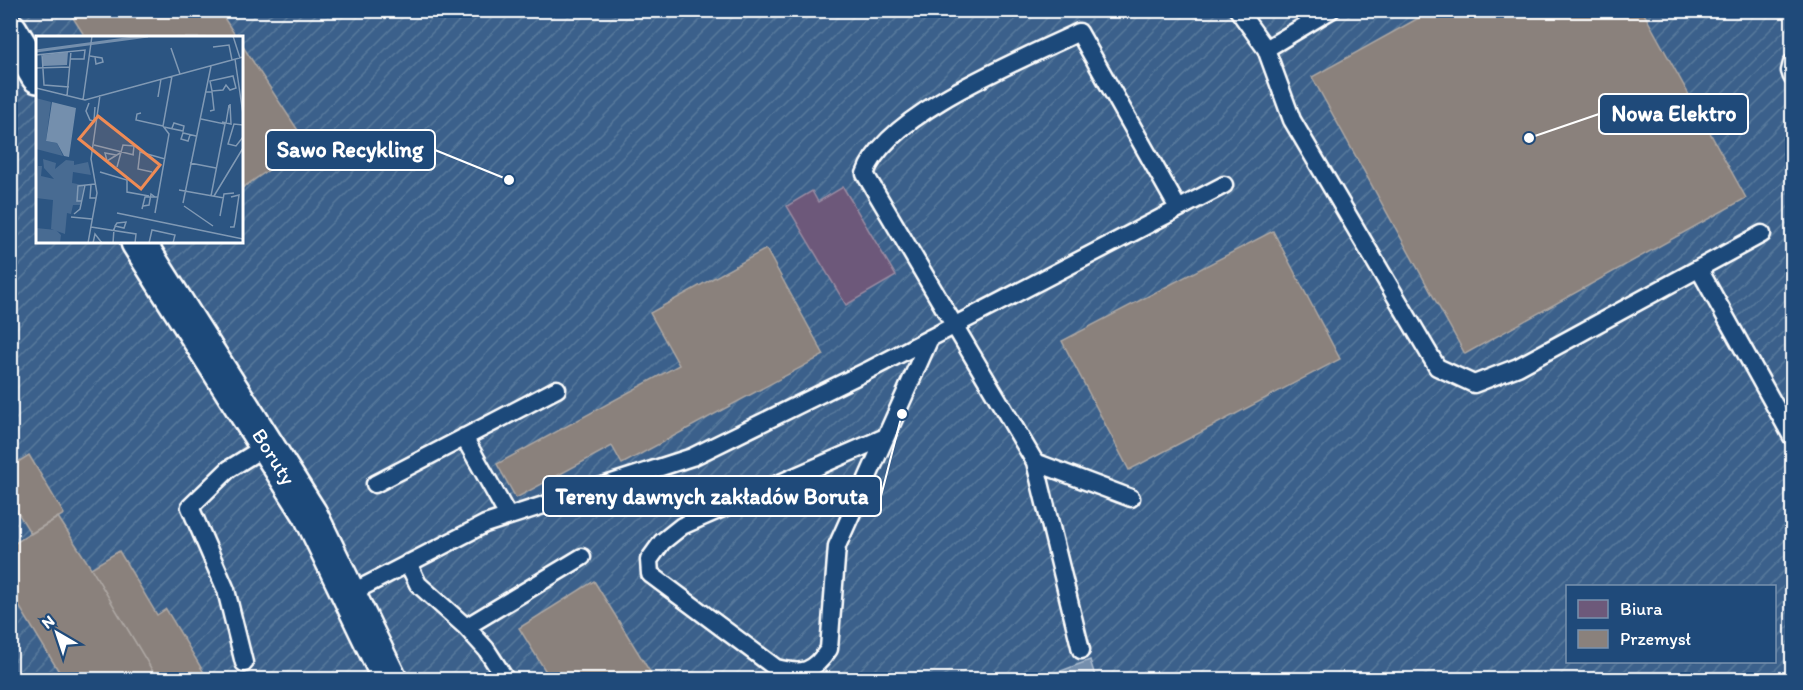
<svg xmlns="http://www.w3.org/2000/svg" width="1803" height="690" font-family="Itim,sans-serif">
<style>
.industrial{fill:url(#industrial-furrows);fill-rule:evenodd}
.water{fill:#748fad;stroke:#acbcce;stroke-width:1.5}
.offices{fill:#6d597a;stroke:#998ba2;stroke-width:1.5}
.industry{fill:#8a817c;stroke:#ada7a3;stroke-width:1.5}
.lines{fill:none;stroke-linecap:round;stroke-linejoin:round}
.service-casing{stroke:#fff;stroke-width:21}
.tertiary-casing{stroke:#fff;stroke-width:38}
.service{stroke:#1f4a7a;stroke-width:16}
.tertiary{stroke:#1f4a7a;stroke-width:33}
.labels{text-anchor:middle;stroke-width:6;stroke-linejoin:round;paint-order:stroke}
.street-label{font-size:21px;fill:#fff;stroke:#1f4a7a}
.inset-river{fill:none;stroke:#748fad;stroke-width:3}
.inset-road{fill:none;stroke:#8099b4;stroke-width:1.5}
.view{fill:#ef8b55;fill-opacity:0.15;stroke:#ef8b55;stroke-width:3}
.inset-edge{fill:none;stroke:#fff;stroke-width:3}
.leader{fill:none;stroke:#fff;stroke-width:2}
.callout-dot{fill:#fff;stroke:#1f4a7a;stroke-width:2}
.callout{fill:#1f4a7a;stroke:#fff;stroke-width:2}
.callout-label{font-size:22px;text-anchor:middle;font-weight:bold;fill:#fff}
</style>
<defs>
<pattern id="industrial-furrows" width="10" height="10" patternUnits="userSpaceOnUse" patternTransform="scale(1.5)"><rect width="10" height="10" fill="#3b618b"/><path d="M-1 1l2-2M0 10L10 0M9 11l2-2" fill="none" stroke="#58799c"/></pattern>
</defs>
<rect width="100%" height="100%" fill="#2c5582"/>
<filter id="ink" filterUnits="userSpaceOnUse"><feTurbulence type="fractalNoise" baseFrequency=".0167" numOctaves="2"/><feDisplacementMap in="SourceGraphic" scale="12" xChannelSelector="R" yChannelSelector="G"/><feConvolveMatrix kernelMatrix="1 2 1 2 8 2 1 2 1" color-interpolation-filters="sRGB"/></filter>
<g filter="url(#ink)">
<!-- industrial -->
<path class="industrial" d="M 10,11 L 1792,11 L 1792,679 L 11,679 ZM 38,38 L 242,38 L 242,242 L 38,242 ZM 1568,586 L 1774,586 L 1774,662 L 1568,662 Z"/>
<!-- water -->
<path class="water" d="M 1090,660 L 1096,679 L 1040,679 Z"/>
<!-- offices -->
<path class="offices" d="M 843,187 L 896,276 L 846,305 L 787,206 L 812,191 L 818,202 Z"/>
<!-- industry -->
<path class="industry" d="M 68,10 L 219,10 L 237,38 L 86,38 Z
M 1433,10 L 1642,10 L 1746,198 L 1465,354 L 1312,77 Z
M 242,45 L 307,144 L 242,188 Z
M 1273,231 L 1340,359 L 1129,470 L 1062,341 Z
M 766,249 L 824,355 L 622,464 L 612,446 L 516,498 L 497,464 L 679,365 L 650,313 Z
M 29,455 L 64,514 L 31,534 L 10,500 L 10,467 Z
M 58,517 L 91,568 L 158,680 L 64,680 L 10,591 L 10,546 Z
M 119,551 L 157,615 L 166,609 L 206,676 L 200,680 L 158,680 L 91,568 Z
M 594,581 L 655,680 L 551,680 L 519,628 Z"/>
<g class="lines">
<!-- service casing -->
<g class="service-casing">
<path id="service" d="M 1238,10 L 1266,49
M 1331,10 L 1266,49 L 1292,120 L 1437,367 L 1474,384 L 1518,367 L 1762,234
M 1792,63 L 1790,71 L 1792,77
M 1699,269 L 1792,437
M 464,437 L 508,516
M 883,438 L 682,526 L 662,542 L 649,560 L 650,574 L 776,668 C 802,675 813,673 829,649 L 837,546 L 930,338
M 1035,462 L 1131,498
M 375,484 L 557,389
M 408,563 L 418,584 L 466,627 L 486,649 L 506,680
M 349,594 L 485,524 L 692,457 L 867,371 L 1224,185
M 466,627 L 582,557
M 1081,650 L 1035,462 L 865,174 C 885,114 1023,59 1079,32 L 1178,208
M 244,663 L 226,590 L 190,507 L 229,469 L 266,446"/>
</g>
<!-- tertiary casing -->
<g class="tertiary-casing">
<g id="tertiary">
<path d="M 10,30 L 38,76"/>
<path id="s1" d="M 138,242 L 310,514 L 390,680"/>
</g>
</g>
<!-- service -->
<use href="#service" class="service"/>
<!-- tertiary -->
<use href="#tertiary" class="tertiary"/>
</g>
</g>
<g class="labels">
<!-- street labels -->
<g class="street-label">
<text dy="7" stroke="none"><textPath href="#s1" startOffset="254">Boruty</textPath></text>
</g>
</g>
<!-- overview -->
<g transform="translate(36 36)">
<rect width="207" height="207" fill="#2c5582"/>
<path d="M 0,62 L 15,66 L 10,105 L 21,107 L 27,120 L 0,113 ZM 0,192 L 20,194 L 25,199 L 24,207 L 0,207 Z" fill="#486b92"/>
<path d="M 7,123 L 20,127 L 19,133 L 30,124 L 38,125 L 38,129 L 52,126 L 55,139 L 37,136 L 36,147 L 47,149 L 47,154 L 44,169 L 37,169 L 35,178 L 31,177 L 29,198 L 15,193 L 17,164 L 0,162 L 2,130 L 6,130 L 5,140 L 18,143 L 8,132 Z" fill="#486b92"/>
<path d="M 32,16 L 31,29 L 7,30 L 7,19 ZM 16,66 L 40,72 L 33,121 L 28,120 L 21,107 L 10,105 Z" fill="#748fad"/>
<path class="inset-river" d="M 0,15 L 112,0"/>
<path class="inset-road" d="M 197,0 L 204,22M 177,11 L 193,9 L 196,24M 135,12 L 144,38M 6,18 L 8,49 L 33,51M 0,19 L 49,14 L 48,23 L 34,23M 54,20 L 66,22 L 67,26 L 60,28 L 59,21M 199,23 L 207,78M 0,32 L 34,31M 197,40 L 200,52 L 194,54 L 190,49 L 187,54 L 176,55 L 174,45 ZM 0,52 L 49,64 L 207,21M 170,56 L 176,56 L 178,74 L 174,75M 31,60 L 35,15M 122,61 L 125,43M 47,64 L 56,0M 53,67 L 50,75 L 54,84 L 58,85 L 59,71M 105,77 L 101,78 L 100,84 L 127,90M 165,83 L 189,88 L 175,160M 186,86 L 195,88 L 194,68M 190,87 L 193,69M 207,89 L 198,88 L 192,108 L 200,110 L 207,101M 128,91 L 147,95 L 148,90 L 138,87 L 136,92M 154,99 L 152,105 L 145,103 L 147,97 L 160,100M 58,109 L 98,119M 80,119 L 69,117 L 71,125 L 84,117M 154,127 L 180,132M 81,131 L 87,109 L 98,110 L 97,119M 64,136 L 91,144 L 91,156 L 113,160M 116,136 L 102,133 L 104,116 L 129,123M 55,149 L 54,162 L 60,162M 143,154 L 188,162M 178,160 L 207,112M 46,165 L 41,165 L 42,150 L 59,148M 147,167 L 175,30M 107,170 L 113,169 L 115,158 L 119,161M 148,170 L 177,190M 106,173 L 109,161 L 122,161M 81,177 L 207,203M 119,177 L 133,98 L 127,90 L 136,40M 38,178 L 44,173 L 49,149M 184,180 L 188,158 L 198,157M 35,181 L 56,183M 55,191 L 100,198 L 99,207M 194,191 L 198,191 L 199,186 L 203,159 L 195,161M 52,207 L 61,157 L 55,123 L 64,59M 57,207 L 59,198 L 66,207M 77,207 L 78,193 L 79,191 L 79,190 L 81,187 L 90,186 L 88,192 L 79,190M 113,207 L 116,194 L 139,199 L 137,207"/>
<path class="view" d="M 62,80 L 124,129 L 105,153 L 43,103 Z"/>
<rect width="207" height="207" class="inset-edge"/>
</g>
<!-- callouts -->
<path class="leader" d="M1529 138L1599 114M509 180L435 150M902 414L881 496"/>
<g class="callout-dot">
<circle cx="1529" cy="138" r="6"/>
<circle cx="509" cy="180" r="6"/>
<circle cx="902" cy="414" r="6"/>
</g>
<g class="callout">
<rect x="1599" y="94" width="149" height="40" rx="6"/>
<rect x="266" y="130" width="169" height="40" rx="6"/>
<rect x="543" y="476" width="338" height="40" rx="6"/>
</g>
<g class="callout-label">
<text x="1674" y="121">Nowa Elektro</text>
<text x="350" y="157">Sawo Recykling</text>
<text x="712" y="504">Tereny dawnych zakładów Boruta</text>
</g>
<!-- margin -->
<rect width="1803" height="690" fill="none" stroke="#1f4a7a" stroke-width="36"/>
<rect x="18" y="18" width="1767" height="654" fill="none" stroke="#fff" stroke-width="2" filter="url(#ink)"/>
<!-- legend -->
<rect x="1566" y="585" width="210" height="78" fill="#1f4a7a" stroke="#7992af" stroke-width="1.5"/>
<rect x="1578" y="600" width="30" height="18" fill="#6d597a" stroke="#7992af" stroke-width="1.5"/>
<text x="1620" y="615" font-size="18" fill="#ffffff">Biura</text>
<rect x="1578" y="630" width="30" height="18" fill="#8a817c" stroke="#7992af" stroke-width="1.5"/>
<text x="1620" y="645" font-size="18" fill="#ffffff">Przemysł</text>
<!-- north arrow -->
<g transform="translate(57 633) rotate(321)" stroke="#1f4a7a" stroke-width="4.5" paint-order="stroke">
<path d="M0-4.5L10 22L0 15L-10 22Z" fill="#ffffff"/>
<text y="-9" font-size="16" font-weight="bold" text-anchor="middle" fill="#ffffff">N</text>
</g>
</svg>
